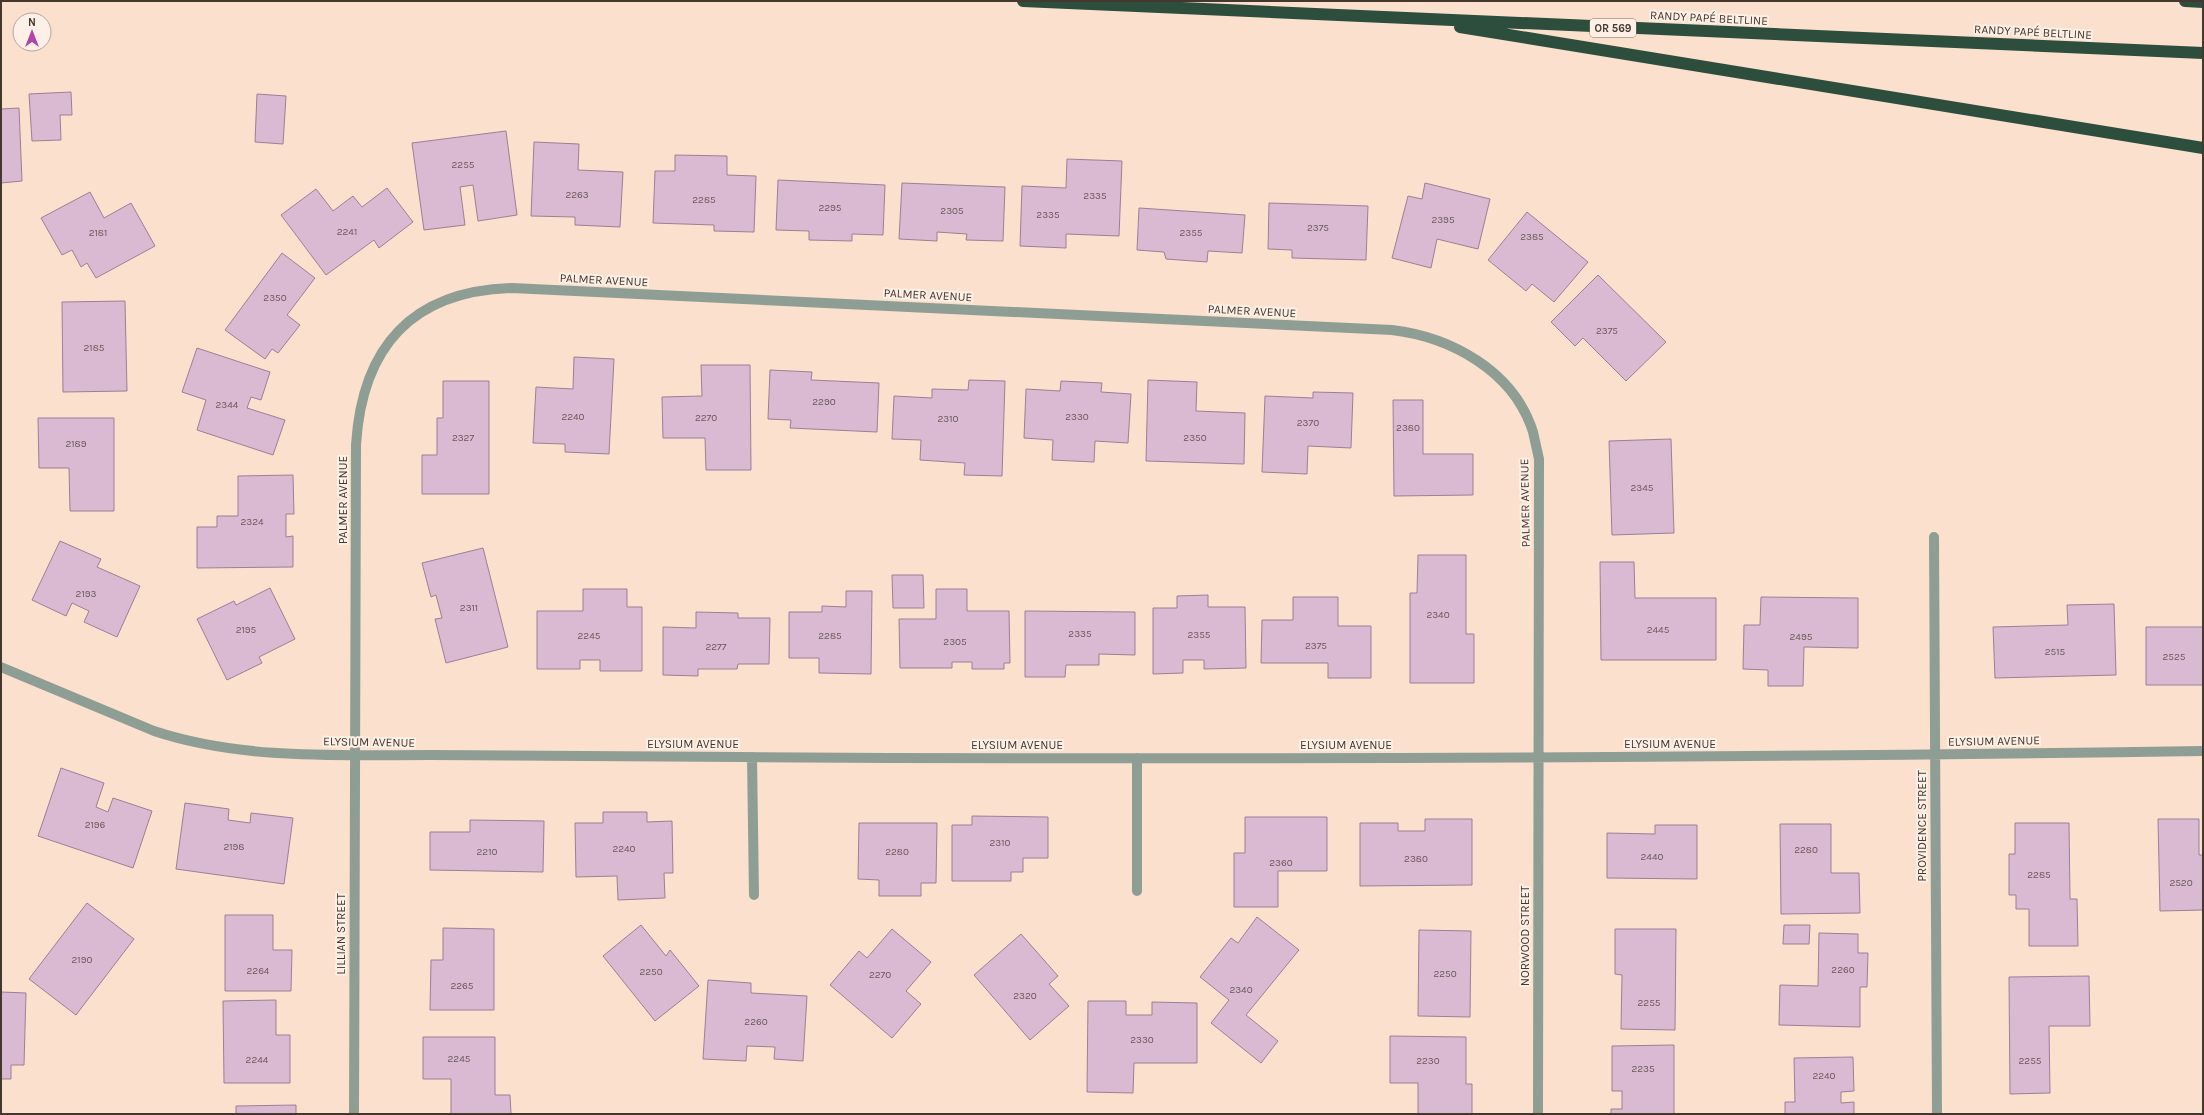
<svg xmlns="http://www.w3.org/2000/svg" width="2204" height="1115" font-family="Karla,sans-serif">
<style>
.building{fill:#dab9d2;stroke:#9d7f96}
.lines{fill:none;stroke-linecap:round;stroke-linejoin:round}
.street{stroke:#8f9e95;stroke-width:10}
.highway{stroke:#2d4e3d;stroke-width:12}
.labels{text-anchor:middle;stroke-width:4;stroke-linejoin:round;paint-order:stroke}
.number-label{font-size:10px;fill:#6a5857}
.shield{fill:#fef0e6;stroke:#7c6e65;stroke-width:1}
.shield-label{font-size:11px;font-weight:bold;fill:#44372e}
.street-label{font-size:12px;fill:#44372e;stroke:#fef0e6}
</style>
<rect width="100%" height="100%" fill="#fbe0cd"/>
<!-- building -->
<path class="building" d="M 71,92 L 72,115 L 60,115 L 61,140 L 32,141 L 29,94 Z
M 257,94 L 286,96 L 283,144 L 255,142 Z
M 19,108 L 22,181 L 1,183 L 1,109 Z
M 506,131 L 517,215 L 478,221 L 473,185 L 460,187 L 465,225 L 424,230 L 412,143 Z
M 534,142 L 579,144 L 578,170 L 623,172 L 620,227 L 575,225 L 575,217 L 531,216 Z
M 675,155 L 727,156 L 727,175 L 756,176 L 754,232 L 714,231 L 714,225 L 653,223 L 655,171 L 675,171 Z
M 1067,159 L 1122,161 L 1119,236 L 1066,234 L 1066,248 L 1020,246 L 1022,186 L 1066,188 Z
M 778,180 L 885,185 L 883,235 L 852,234 L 852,241 L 809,240 L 809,231 L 776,230 Z
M 902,183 L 1005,187 L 1003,241 L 966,240 L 967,234 L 937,232 L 937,241 L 899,239 Z
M 1425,183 L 1490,199 L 1478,249 L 1437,239 L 1431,268 L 1392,258 L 1408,196 L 1422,199 Z
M 387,188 L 413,222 L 379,248 L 374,240 L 326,275 L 281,215 L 316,189 L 333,211 L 353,196 L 362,207 Z
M 90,192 L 104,218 L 131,203 L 155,246 L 96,278 L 87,263 L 81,267 L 72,250 L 62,255 L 41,218 Z
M 1269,203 L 1368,206 L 1366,260 L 1292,258 L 1292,250 L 1268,249 Z
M 1139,208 L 1245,215 L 1242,253 L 1208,251 L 1207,262 L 1166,259 L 1164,252 L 1137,250 Z
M 1527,212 L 1588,262 L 1554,302 L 1532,284 L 1526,291 L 1488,260 Z
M 282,253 L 315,278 L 287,315 L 300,325 L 278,353 L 272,349 L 265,359 L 225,330 Z
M 1598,275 L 1666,342 L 1626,381 L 1583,338 L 1575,346 L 1551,322 Z
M 125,301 L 127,391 L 63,392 L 62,302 Z
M 197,348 L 270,372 L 261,400 L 251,397 L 247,408 L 285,420 L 273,455 L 197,430 L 206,400 L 182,392 Z
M 574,357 L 614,359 L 609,454 L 565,452 L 565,444 L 533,443 L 536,387 L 573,389 Z
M 701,365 L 750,365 L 751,470 L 706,470 L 705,438 L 663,438 L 662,397 L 702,396 Z
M 770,370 L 812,372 L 811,380 L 879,383 L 877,432 L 790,428 L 791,420 L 768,419 Z
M 969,380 L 1005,381 L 1002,476 L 964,475 L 965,463 L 920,460 L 921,440 L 892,439 L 894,396 L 932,398 L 932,389 L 968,390 Z
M 1148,380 L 1197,382 L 1196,411 L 1245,413 L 1244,464 L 1146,461 Z
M 443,381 L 489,381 L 489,494 L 422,494 L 422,455 L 437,455 L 437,418 L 443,418 Z
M 1061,381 L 1102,383 L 1101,392 L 1131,394 L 1128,443 L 1095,441 L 1094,462 L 1052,460 L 1053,440 L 1024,438 L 1026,389 L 1060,391 Z
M 1313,392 L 1353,393 L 1351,448 L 1308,446 L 1307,474 L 1262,472 L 1265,396 L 1313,398 Z
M 1393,400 L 1423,400 L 1423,454 L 1473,454 L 1473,495 L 1394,496 Z
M 38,418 L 114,418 L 114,511 L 70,511 L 69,468 L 39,468 Z
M 1671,439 L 1674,533 L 1612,535 L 1609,441 Z
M 293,475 L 294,514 L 286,514 L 286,537 L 293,536 L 293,567 L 197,568 L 197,527 L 217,527 L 217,516 L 238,516 L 238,476 Z
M 60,541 L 101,559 L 97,567 L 140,586 L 117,637 L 84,622 L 89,611 L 72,603 L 66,616 L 32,600 Z
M 483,548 L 508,647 L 446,663 L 435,619 L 442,618 L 436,595 L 431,597 L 422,563 Z
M 1418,555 L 1466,555 L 1466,634 L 1474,634 L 1474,683 L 1410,683 L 1410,593 L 1417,593 Z
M 1600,562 L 1634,562 L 1635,598 L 1716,598 L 1716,660 L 1601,660 Z
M 892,575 L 923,575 L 924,608 L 893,608 Z
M 270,588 L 295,639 L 259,657 L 262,663 L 227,680 L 197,619 L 234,601 L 236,605 Z
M 583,589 L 627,589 L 627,607 L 642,607 L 642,671 L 600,671 L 600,660 L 580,660 L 580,669 L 537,669 L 537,611 L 583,611 Z
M 936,589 L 967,589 L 967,611 L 1009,611 L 1010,663 L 1004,663 L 1004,669 L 972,669 L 972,662 L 952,662 L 952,668 L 900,668 L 899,619 L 936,619 Z
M 846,591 L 872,591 L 871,674 L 819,673 L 819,658 L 789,658 L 789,612 L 822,612 L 822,606 L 846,607 Z
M 1208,595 L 1208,607 L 1245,607 L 1246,668 L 1204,669 L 1204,660 L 1183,660 L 1183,673 L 1153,674 L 1153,608 L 1177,608 L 1177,596 Z
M 1293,597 L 1338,597 L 1338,626 L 1371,626 L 1371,678 L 1328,678 L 1328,663 L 1261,663 L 1262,620 L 1293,620 Z
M 1761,597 L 1858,598 L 1858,648 L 1804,647 L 1803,686 L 1768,686 L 1768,670 L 1743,669 L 1744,625 L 1760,625 Z
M 2114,604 L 2116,675 L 1995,678 L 1993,627 L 2068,625 L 2067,605 Z
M 1025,611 L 1135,612 L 1135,655 L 1099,654 L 1099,665 L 1066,665 L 1065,677 L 1025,677 Z
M 696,612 L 738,613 L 738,618 L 770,618 L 769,664 L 738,664 L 737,669 L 698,669 L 698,676 L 663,675 L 663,627 L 696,628 Z
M 2146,627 L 2203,627 L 2203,685 L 2146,685 Z
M 61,768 L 104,783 L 96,807 L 108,812 L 113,798 L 152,811 L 133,868 L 38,836 Z
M 185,803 L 229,809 L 228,820 L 250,823 L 251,813 L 293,818 L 284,884 L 176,869 Z
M 603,812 L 647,812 L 647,822 L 672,821 L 673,873 L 664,873 L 665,898 L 618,900 L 617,876 L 576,877 L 575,823 L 603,823 Z
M 972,816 L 1048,817 L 1048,858 L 1023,858 L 1023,872 L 1011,872 L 1011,881 L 952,881 L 952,825 L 972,825 Z
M 1245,817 L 1327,817 L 1327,871 L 1278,871 L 1278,907 L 1234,907 L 1234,853 L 1245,853 Z
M 1425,819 L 1472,819 L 1472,885 L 1360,886 L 1360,823 L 1398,823 L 1398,831 L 1425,831 Z
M 2158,819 L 2199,819 L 2199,855 L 2203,855 L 2203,910 L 2160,911 Z
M 470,820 L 544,821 L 543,872 L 430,870 L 430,832 L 470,832 Z
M 859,823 L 937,823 L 936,883 L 921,883 L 921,896 L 879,896 L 879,880 L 858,879 Z
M 2015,823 L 2069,823 L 2070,899 L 2077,899 L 2078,946 L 2029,946 L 2029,909 L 2016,909 L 2016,895 L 2009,895 L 2009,854 L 2015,854 Z
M 1780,824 L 1831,824 L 1831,873 L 1859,873 L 1860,913 L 1781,914 Z
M 1655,825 L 1697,825 L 1697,879 L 1607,878 L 1607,833 L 1655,834 Z
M 87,903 L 134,939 L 76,1015 L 29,979 Z
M 225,915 L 273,915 L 273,950 L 292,950 L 291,991 L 225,991 Z
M 1257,917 L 1299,950 L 1246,1015 L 1278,1041 L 1261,1063 L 1211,1023 L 1229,1000 L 1200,977 L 1231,938 L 1238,943 Z
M 641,925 L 666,956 L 670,950 L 699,986 L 655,1021 L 603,956 Z
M 1784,925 L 1810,925 L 1809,944 L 1783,944 Z
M 443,928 L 494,929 L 494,1010 L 430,1010 L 431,960 L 443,960 Z
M 892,929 L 931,962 L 906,991 L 921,1004 L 892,1038 L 830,985 L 859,951 L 867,958 Z
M 1615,929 L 1676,929 L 1675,1030 L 1621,1029 L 1622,975 L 1615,974 Z
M 1419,930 L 1471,931 L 1470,1017 L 1418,1016 Z
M 1819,933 L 1858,934 L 1858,953 L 1868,953 L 1867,987 L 1860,987 L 1860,1027 L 1779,1025 L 1780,985 L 1818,986 Z
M 1021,934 L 1058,976 L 1049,984 L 1069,1006 L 1030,1040 L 974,975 Z
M 2089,976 L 2090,1026 L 2049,1026 L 2050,1093 L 2010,1094 L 2009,977 Z
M 708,980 L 751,983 L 751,993 L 807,996 L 803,1061 L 774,1059 L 775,1047 L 747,1046 L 746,1061 L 703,1059 Z
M 1,992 L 26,993 L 24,1065 L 11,1065 L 11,1079 L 1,1079 Z
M 276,1000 L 276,1035 L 290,1035 L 290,1083 L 224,1083 L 223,1001 Z
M 1088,1001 L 1126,1001 L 1126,1015 L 1152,1015 L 1152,1002 L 1197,1003 L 1197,1063 L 1134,1063 L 1133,1093 L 1087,1092 Z
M 1390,1036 L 1466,1037 L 1466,1084 L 1472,1084 L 1472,1114 L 1418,1114 L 1418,1083 L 1390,1083 Z
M 423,1037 L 495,1037 L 495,1095 L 510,1095 L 511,1114 L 451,1114 L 451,1079 L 423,1079 Z
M 1674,1045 L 1674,1114 L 1611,1114 L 1611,1109 L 1622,1109 L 1622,1091 L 1612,1091 L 1612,1046 Z
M 1853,1057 L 1854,1091 L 1841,1092 L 1841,1103 L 1854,1102 L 1854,1114 L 1785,1114 L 1785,1102 L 1795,1102 L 1794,1058 Z
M 296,1105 L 296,1114 L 236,1114 L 236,1106 Z"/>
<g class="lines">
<!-- street -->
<path class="street" d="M 1934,537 L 1937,1114
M 1,667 L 154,731 C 242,760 338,755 430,755 C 533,756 636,757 739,757 C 1227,760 1715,758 2203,751
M 752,757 L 754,895
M 1137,891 L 1137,758
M 354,1114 L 356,445 C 362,347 412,291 512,288 L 1392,330 C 1451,337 1514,371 1533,432 C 1535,441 1537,450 1539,459 L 1538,1114"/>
<!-- highway -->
<path class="highway" d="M 1023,1 L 2203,53
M 2185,1 L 2203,2
M 1460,27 L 2203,148"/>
</g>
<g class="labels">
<!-- number labels -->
<g class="number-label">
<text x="463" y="168">2255</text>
<text x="577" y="198">2263</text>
<text x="1095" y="199">2335</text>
<text x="704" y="203">2285</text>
<text x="830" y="211">2295</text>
<text x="952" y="214">2305</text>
<text x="1048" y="218">2335</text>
<text x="1443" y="223">2395</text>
<text x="1318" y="231">2375</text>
<text x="347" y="235">2241</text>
<text x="98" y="236">2181</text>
<text x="1191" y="236">2355</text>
<text x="1532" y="240">2385</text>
<text x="275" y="301">2350</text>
<text x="1607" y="334">2375</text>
<text x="94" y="351">2185</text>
<text x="824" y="405">2290</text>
<text x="227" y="408">2344</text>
<text x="573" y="420">2240</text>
<text x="1077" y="420">2330</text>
<text x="706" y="421">2270</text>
<text x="948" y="422">2310</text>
<text x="1308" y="426">2370</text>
<text x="1408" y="431">2380</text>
<text x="463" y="441">2327</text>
<text x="1195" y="441">2350</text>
<text x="76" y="447">2189</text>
<text x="1642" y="491">2345</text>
<text x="252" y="525">2324</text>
<text x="86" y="597">2193</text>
<text x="469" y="611">2311</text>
<text x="1438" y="618">2340</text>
<text x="246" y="633">2195</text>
<text x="1658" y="633">2445</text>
<text x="1080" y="637">2335</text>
<text x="1199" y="638">2355</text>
<text x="589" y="639">2245</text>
<text x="830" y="639">2285</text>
<text x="1801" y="640">2495</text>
<text x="955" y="645">2305</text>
<text x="1316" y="649">2375</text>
<text x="716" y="650">2277</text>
<text x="2055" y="655">2515</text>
<text x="2174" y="660">2525</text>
<text x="95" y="828">2196</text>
<text x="1000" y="846">2310</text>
<text x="234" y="850">2198</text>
<text x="624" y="852">2240</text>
<text x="1806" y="853">2280</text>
<text x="487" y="855">2210</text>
<text x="897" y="855">2280</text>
<text x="1652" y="860">2440</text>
<text x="1416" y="862">2380</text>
<text x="1281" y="866">2360</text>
<text x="2039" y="878">2285</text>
<text x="2181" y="886">2520</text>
<text x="82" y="963">2190</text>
<text x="1843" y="973">2260</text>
<text x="258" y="974">2264</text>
<text x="651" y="975">2250</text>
<text x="1445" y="977">2250</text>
<text x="880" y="978">2270</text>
<text x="462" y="989">2265</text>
<text x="1241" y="993">2340</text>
<text x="1025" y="999">2320</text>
<text x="1649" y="1006">2255</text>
<text x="756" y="1025">2260</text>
<text x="1142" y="1043">2330</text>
<text x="459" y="1062">2245</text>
<text x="257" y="1063">2244</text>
<text x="1428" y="1064">2230</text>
<text x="2030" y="1064">2255</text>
<text x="1643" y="1072">2235</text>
<text x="1824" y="1079">2240</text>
</g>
<!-- shield labels -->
<rect class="shield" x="1590" y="19" width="46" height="18" rx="3"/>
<g class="shield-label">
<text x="1613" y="32">OR 569</text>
</g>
<!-- street labels -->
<g class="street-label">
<text transform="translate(1709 18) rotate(3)" y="4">RANDY PAPÉ BELTLINE</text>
<text transform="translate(2033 32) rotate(3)" y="4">RANDY PAPÉ BELTLINE</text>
<text transform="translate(604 280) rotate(3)" y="4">PALMER AVENUE</text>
<text transform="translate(928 295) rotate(3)" y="4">PALMER AVENUE</text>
<text transform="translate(1252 311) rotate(3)" y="4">PALMER AVENUE</text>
<text transform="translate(343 500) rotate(-90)" y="4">PALMER AVENUE</text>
<text transform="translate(1525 503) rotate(-91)" y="4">PALMER AVENUE</text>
<text transform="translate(1994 741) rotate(-1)" y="4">ELYSIUM AVENUE</text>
<text transform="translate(369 742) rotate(1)" y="4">ELYSIUM AVENUE</text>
<text x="693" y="748">ELYSIUM AVENUE</text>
<text x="1670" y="748">ELYSIUM AVENUE</text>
<text x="1017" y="749">ELYSIUM AVENUE</text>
<text x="1346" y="749">ELYSIUM AVENUE</text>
<text transform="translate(1922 826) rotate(-90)" y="4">PROVIDENCE STREET</text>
<text transform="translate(341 934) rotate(-90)" y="4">LILLIAN STREET</text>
<text transform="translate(1525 936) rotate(-90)" y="4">NORWOOD STREET</text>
</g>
</g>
<!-- border -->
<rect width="2204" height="1115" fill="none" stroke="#44372e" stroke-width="4"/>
<!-- north arrow -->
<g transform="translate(32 32)"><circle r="19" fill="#fef0e6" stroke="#b4a69c"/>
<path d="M0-3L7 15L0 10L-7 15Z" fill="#b145a6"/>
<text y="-6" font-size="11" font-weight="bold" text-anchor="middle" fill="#44372e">N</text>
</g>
</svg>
